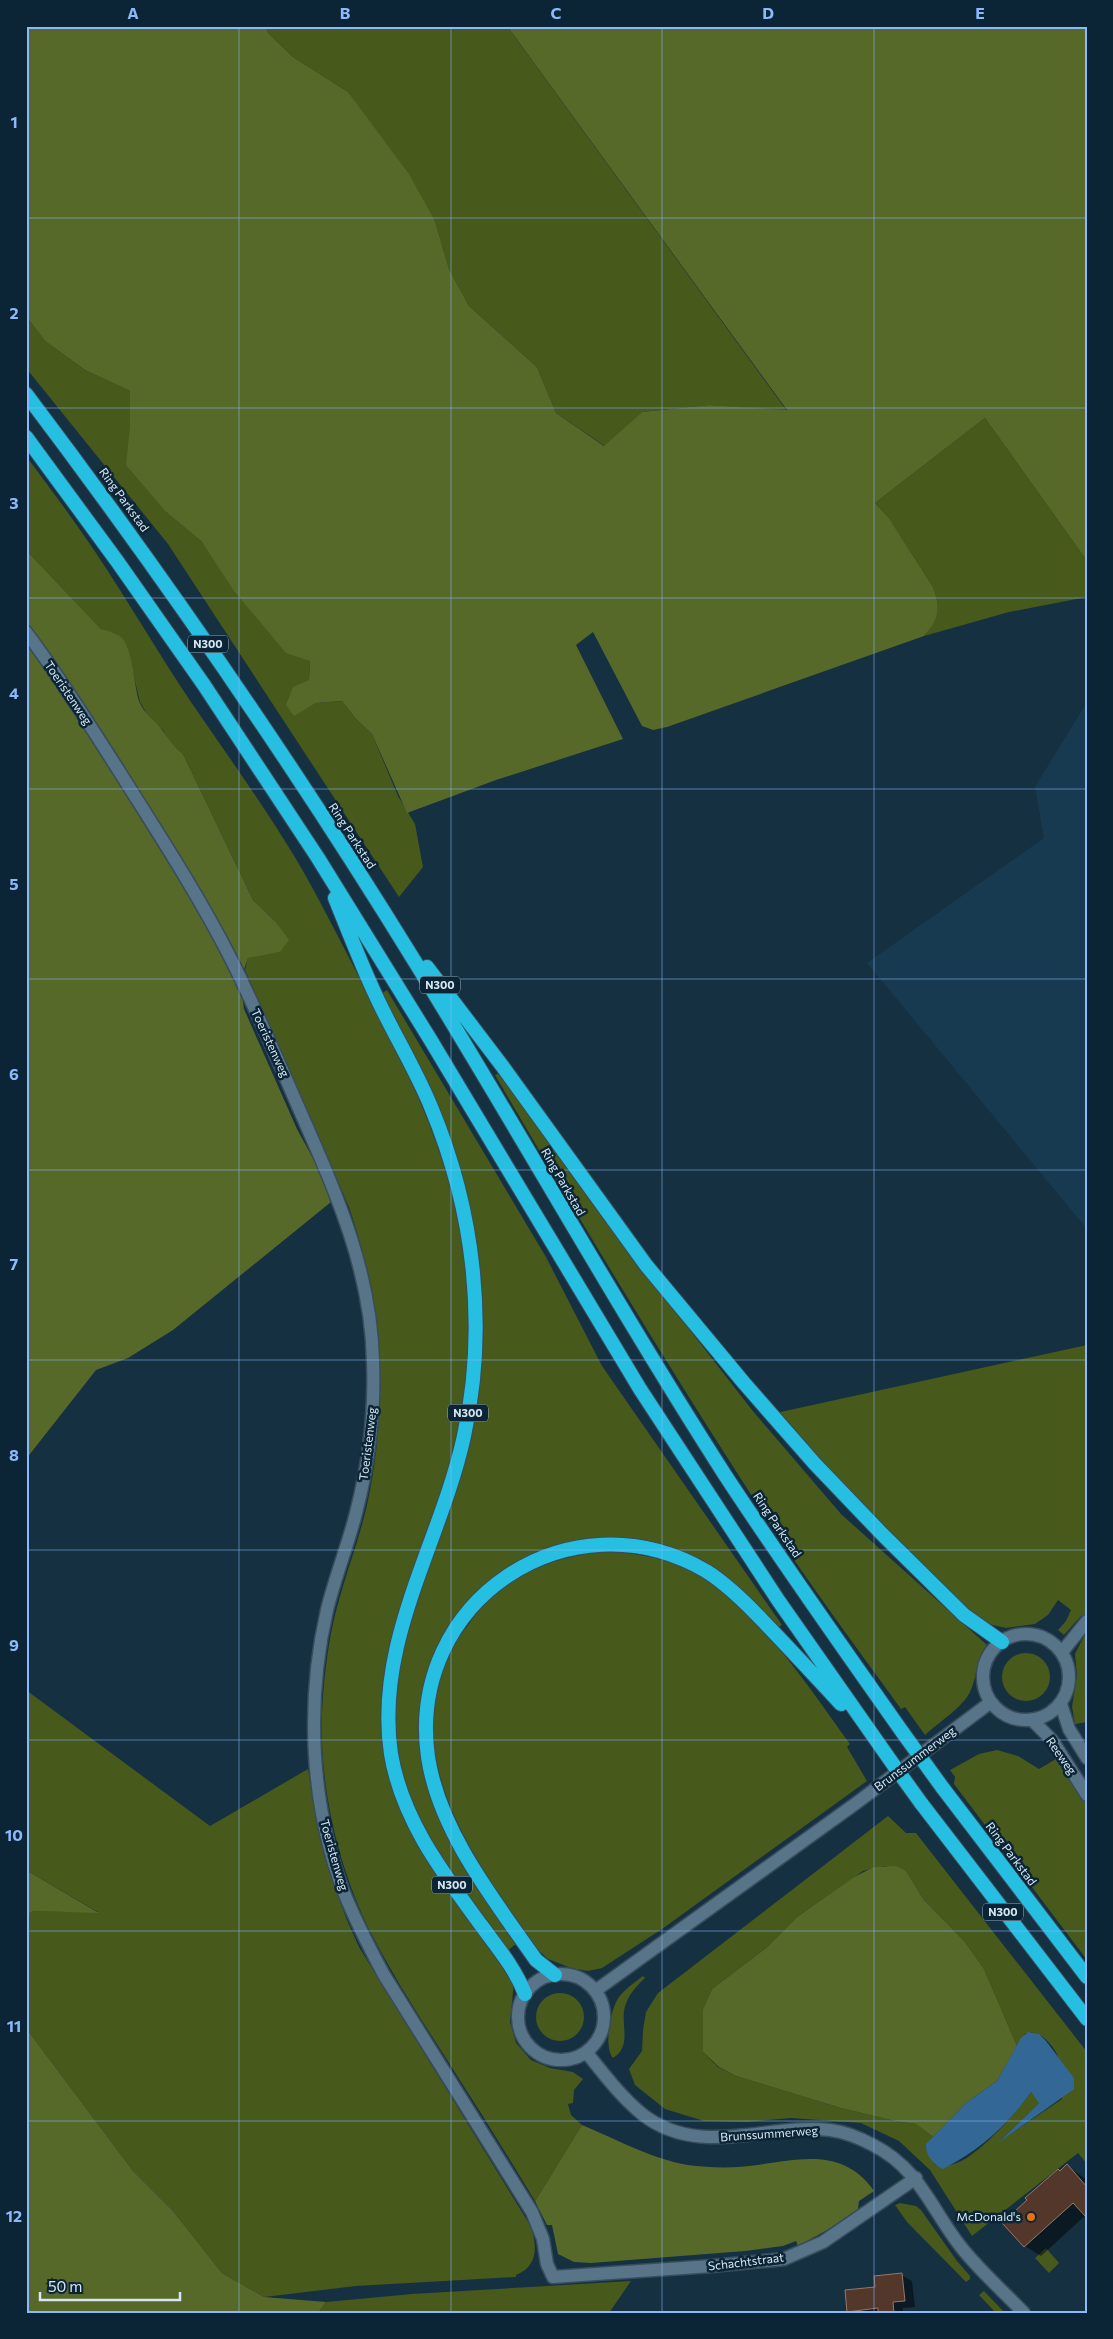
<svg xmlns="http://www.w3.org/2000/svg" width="1113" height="2339" font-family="Commissioner,sans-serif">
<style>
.built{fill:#183a50}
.green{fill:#47591b;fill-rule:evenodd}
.forest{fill:#566928}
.water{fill:#336896}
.shadow{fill:#0007}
.building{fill:#53372b;stroke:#977769}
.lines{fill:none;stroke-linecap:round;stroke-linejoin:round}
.minor-casing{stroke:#384d5c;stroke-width:15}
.tertiary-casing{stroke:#384d5c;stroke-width:15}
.trunk-casing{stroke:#384d5c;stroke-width:16}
.minor{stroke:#587488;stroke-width:12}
.tertiary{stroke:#587488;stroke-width:12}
.trunk{stroke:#26bfe2;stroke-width:14}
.trunk-bridge-casing{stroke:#384d5c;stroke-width:16;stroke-linecap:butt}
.trunk-bridge{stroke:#26bfe2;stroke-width:14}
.grid{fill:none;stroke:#8cb9fc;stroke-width:1;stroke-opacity:0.55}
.food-dot{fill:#e8710a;stroke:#0b2536;stroke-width:2}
.labels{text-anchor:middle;stroke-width:5;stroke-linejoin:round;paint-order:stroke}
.shield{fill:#0b2536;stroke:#9aaeba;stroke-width:1}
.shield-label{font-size:11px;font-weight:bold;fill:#d8e8f3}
.street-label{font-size:12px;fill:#d8e8f3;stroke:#0b2536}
.poi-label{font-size:12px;fill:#d8e8f3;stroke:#0b2536;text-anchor:end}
.neatline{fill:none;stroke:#8cb9fc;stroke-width:2}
.grid-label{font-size:16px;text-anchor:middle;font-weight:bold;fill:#8cb9fc}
</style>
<rect width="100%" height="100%" fill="#153041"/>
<!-- built -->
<path class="built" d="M 1087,702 L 1087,1229 L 867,963 L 1044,838 L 1035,787 Z"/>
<!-- green -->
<path class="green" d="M 265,26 L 507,26 L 787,411 L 709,405 L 642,412 L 605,446 L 556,413 L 537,367 L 469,306 L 449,269 L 435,221 L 348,92 L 293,57 L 269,34 Z
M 26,316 L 45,341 L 85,370 L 130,391 L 130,427 L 166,512 L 202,542 L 310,661 L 309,680 L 294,715 L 316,703 L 342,701 L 356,719 L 372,734 L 398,796 L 415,824 L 423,867 L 399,897 L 168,544 L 26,368 Z
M 985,418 L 1087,561 L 1087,597 L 1009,612 L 924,636 C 938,621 941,606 933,587 L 889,518 L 875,503 Z
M 26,456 C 50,488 74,520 96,553 C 128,601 157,651 189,699 C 225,752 263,804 296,859 C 322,903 344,949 368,994 C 431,1115 475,1213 468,1353 C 463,1456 419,1550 390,1648 L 385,1670 L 382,1718 L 385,1753 L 474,1924 L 514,1982 L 510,2022 L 516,2043 L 531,2060 L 550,2068 L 573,2072 L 583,2079 L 574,2090 L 573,2103 L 568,2104 L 571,2115 L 582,2125 L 535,2201 C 509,2158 483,2116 456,2074 C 427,2028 396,1982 371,1933 C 338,1867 319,1786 322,1712 C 324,1677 328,1641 337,1607 C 346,1573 359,1540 367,1505 C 389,1405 382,1304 349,1207 L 245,970 L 248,957 L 280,952 L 275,921 L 253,900 L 183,754 L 173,747 L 163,730 L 148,716 L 140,702 L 129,656 L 116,634 L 101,629 L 26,550 Z
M 387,990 L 546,1257 L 602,1366 L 782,1625 L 777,1628 C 748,1602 719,1569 683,1554 C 575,1507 446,1575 423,1691 C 418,1714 419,1738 422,1762 L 516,1944 L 507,1951 L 434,1847 L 415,1808 L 404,1779 L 397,1748 L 394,1717 L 395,1690 L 402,1650 L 471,1427 L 474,1234 L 381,994 Z
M 499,1073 L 641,1267 L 752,1410 L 841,1514 L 987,1645 C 975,1660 978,1676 970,1692 C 963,1707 938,1723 925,1735 L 905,1707 L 901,1709 C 856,1647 810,1585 768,1521 C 673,1375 583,1226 495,1075 Z
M 1087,1345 L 1087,1619 L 1081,1616 L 1064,1635 L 1058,1630 L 1066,1621 L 1071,1610 L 1058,1600 L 1048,1615 L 1035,1624 L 1006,1628 L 988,1624 L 936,1583 L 776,1413 Z
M 607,1551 C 630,1553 652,1556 674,1563 C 747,1590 806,1684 850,1744 L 847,1747 L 867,1781 L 662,1929 L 602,1968 L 588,1971 L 571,1968 L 548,1959 L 538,1950 C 477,1863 399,1763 449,1653 C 453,1643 461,1634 468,1625 C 499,1578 552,1556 607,1551 Z
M 1087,1630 L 1087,1722 L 1075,1724 L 1072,1707 L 1077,1675 L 1075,1654 Z
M1002 1677a24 24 0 1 1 48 0a24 24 0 1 1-48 0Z
M 26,1690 L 210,1826 L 308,1769 L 317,1825 L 324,1855 L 346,1918 L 359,1947 L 530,2225 C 538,2245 538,2267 516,2275 L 516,2277 L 356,2286 L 264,2297 L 222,2273 L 173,2211 L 133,2171 L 26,2028 L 26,1915 L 34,1911 L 98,1912 L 26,1870 Z
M 997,1750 L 1018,1756 L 1039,1769 L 1056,1759 L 1087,1805 L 1087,1960 L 954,1784 L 955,1777 L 950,1770 L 979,1754 Z
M 888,1816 L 906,1833 L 916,1833 L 1087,2052 L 1087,2164 L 1078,2153 L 972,2236 L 930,2170 L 899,2141 L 861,2123 L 791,2118 L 746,2122 L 704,2121 L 665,2109 L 635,2085 L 629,2069 L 642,2051 L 643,2030 L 646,2012 L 658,1993 ZM 885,1866 L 906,1871 L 924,1900 L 965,1942 L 984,1969 L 1017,2046 L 1025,2034 C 1038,2027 1056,2047 1059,2060 C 1062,2072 1061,2087 1062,2099 L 1000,2141 L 1040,2102 L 1031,2092 C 1017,2112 976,2160 951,2165 C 946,2166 940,2165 936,2165 C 927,2154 923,2148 933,2137 L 916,2124 L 895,2121 L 841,2108 L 736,2076 L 718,2067 L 703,2052 L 703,2009 L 712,1989 L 766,1948 L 797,1917 L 863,1871 Z
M 643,1976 L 645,1978 C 635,1987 626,1998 624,2011 C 622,2028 631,2047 613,2058 C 603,2047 611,2007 619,1997 C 625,1989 635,1982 643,1976 Z
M536 2017a24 24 0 1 1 48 0a24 24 0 1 1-48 0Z
M 900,2203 L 916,2206 L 921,2210 L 957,2261 L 970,2276 L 970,2279 L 966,2282 L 907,2222 L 895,2205 Z
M 1046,2248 L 1059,2263 L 1049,2273 L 1035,2258 Z
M 631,2281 L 609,2313 L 318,2313 L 326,2302 L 412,2294 Z
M 984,2291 L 1005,2313 L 996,2313 L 979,2295 Z"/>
<!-- forest -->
<path class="forest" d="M 26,26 L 265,26 L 269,34 L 293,57 L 348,92 L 409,174 L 435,221 L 449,269 L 469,306 L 537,367 L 556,413 L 604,446 L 642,412 L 709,405 L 787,410 L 507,26 L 1087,26 L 1087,561 L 985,418 L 875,503 L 889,518 L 933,587 C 941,607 939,620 924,636 L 667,727 L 653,730 L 642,726 L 593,632 L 576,645 L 623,739 L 496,780 L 407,813 L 372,734 L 356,719 L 342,701 L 316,703 L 294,716 L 286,705 L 293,687 L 309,680 L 310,661 L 286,653 L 234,591 L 202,542 L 166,512 L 126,465 L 130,427 L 130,391 L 85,370 L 45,341 L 26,316 Z
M 26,550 L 101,629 C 109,631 116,633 122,638 C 133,650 134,685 139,701 C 144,714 155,720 163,731 C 170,740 173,747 183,754 L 253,900 L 275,921 L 289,940 L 280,952 L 248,958 L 240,981 L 244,1009 L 297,1129 L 321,1173 L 331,1202 L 173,1330 L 128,1358 L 96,1370 L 26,1459 Z
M 896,1866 L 906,1871 L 924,1900 L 965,1942 L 984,1969 L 1017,2046 L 997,2081 L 966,2103 L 933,2137 L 916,2124 L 895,2121 L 841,2108 L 736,2076 L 719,2067 L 703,2052 L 703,2009 L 712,1989 L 766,1948 L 797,1917 L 854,1877 L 874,1867 Z
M 26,1870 L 99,1913 L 34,1911 L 26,1915 Z
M 26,2028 L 133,2171 L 173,2211 L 222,2273 L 264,2297 L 326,2302 L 318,2313 L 26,2313 Z
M 582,2125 C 616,2139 652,2159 688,2165 C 704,2167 721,2168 738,2167 C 787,2164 839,2141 874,2191 L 859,2201 L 858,2209 L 829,2229 L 798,2246 L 796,2241 L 783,2246 L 745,2251 L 591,2263 L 574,2262 L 558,2254 L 552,2225 L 547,2225 L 535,2201 Z"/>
<!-- water -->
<path class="water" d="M 1028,2032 L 1039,2034 L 1046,2041 L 1074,2078 L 1074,2089 L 998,2143 L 1039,2103 L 1031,2092 C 1008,2125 979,2151 943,2169 C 934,2165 925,2155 926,2144 L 966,2103 L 997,2081 L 1021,2038 Z"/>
<!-- shadow -->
<path class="shadow" d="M 1067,2166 L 1087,2180 L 1087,2214 L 1041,2256 L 1025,2246 L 1060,2172 Z
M 901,2275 L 912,2281 L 915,2307 L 903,2308 L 903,2313 L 852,2313 L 849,2311 L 877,2288 Z"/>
<!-- building -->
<path class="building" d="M 1067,2164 L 1087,2187 L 1087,2218 L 1073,2203 L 1024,2247 L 1002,2223 L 1027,2200 L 1025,2198 L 1058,2169 L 1060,2171 Z
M 902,2273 L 905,2301 L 893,2302 L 894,2313 L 878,2313 L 878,2308 L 847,2312 L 845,2290 L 875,2287 L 874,2276 Z"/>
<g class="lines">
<!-- minor casing -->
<g class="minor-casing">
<path id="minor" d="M 26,632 C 60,677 89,724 119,771 C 158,833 198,894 231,959 C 256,1009 278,1060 300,1111 C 336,1193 371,1270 373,1361 C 375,1412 369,1463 356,1513 C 348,1545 335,1577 327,1610 C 306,1701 310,1802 343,1890 C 355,1920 369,1947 384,1975 L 532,2212 L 543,2239 L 547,2264 L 553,2277 L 712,2266 L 784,2259 L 823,2242 L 916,2178"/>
</g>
<!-- tertiary casing -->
<g class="tertiary-casing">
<path id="tertiary" d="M983 1677a43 43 0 1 1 86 0a43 43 0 1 1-86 0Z
M 1062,1652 L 1087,1621
M 1061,1704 L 1069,1729 L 1087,1758
M 1032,1720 L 1052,1740 L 1087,1795
M518 2017a43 43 0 1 1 86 0a43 43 0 1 1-86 0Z
M 595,1991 L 855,1804 L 991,1702
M 586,2052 C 604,2074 620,2096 642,2114 C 699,2159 767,2123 830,2130 C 845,2132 860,2138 873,2145 C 920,2169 931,2209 961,2247 C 980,2271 1003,2291 1024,2313"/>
</g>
<!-- trunk casing -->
<g class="trunk-casing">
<path id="trunk" d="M 26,394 C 165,578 296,768 417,965 C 521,1134 618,1308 725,1475 C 782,1562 843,1648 903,1733
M 26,437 L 117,561 L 204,685 L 318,858 L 430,1039 L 640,1389 L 778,1600 L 895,1767
M 335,898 C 348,930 361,964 376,996 C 393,1033 415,1068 431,1107 C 474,1210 488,1326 464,1436 C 441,1542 374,1642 391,1754 C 402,1820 443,1873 481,1925 C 497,1947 515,1968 525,1994
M 427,967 L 503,1067 L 646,1265 L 744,1383 L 815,1464 L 882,1534 L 964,1615 L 1002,1642
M 942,1787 L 1087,1977
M 921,1803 L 1087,2019
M 555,1975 L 536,1960 C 494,1900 439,1831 428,1757 C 406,1601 570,1492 706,1571 C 727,1584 746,1603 763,1621 C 789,1648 815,1676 841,1704"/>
</g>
<!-- minor -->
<use href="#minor" class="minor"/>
<!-- tertiary -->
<use href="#tertiary" class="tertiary"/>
<!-- trunk -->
<use href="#trunk" class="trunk"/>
<!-- trunk-bridge casing -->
<g class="trunk-bridge-casing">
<path id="trunk-bridge" d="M 903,1733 L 942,1787
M 895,1767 L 921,1803"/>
</g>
<!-- trunk-bridge -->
<use href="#trunk-bridge" class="trunk-bridge"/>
</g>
<!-- grid -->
<path class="grid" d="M 239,26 L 239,2313M 451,26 L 451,2313M 662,26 L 662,2313M 874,26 L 874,2313M 26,218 L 1087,218M 26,408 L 1087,408M 26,598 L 1087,598M 26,789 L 1087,789M 26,979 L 1087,979M 26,1170 L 1087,1170M 26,1360 L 1087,1360M 26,1550 L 1087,1550M 26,1740 L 1087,1740M 26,1931 L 1087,1931M 26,2121 L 1087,2121"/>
<!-- markers -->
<circle class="food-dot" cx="1031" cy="2217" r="5"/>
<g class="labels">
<!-- shield labels -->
<g class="shield">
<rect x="188" y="635.5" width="40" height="17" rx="4"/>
<rect x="420" y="976.5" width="40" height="17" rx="4"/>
<rect x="448" y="1404.5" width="40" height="17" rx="4"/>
<rect x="432" y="1876.5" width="40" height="17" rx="4"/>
<rect x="983" y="1903.5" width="40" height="17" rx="4"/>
</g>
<g class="shield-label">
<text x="208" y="648">N300</text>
<text x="440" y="989">N300</text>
<text x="468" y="1417">N300</text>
<text x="452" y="1889">N300</text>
<text x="1003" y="1916">N300</text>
</g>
<!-- street labels -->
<g class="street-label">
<text transform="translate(124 500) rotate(54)" y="4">Ring Parkstad</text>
<text transform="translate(68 693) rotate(56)" y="4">Toeristenweg</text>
<text transform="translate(352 836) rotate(57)" y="4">Ring Parkstad</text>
<text transform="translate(270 1043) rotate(65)" y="4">Toeristenweg</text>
<text transform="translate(563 1182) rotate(60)" y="4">Ring Parkstad</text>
<text transform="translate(368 1444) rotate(-83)" y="4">Toeristenweg</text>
<text transform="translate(777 1525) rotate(56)" y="4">Ring Parkstad</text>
<text transform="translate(1061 1756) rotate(55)" y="4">Reeweg</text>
<text transform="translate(915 1759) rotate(-37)" y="4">Brunssummerweg</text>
<text transform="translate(1011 1854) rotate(53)" y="4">Ring Parkstad</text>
<text transform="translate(334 1855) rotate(74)" y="4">Toeristenweg</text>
<text transform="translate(769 2134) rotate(-4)" y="4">Brunssummerweg</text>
<text transform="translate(746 2262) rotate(-7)" y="4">Schachtstraat</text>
</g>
<!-- poi labels -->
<g class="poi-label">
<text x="1021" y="2221">McDonald's</text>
</g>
</g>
<!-- border -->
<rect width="1113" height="2339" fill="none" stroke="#0b2536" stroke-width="55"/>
<!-- scale -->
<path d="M40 2292v8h140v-8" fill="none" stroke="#d8e8f3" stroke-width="2.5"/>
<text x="48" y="2292" font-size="15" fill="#d8e8f3" stroke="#0b2536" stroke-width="4" paint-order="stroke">50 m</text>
<rect x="28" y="28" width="1058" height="2284" class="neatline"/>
<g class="grid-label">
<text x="133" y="19">A</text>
<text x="345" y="19">B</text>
<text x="556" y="19">C</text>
<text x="768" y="19">D</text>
<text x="980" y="19">E</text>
<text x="14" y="128">1</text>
<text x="14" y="319">2</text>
<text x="14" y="509">3</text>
<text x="14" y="699">4</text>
<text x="14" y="890">5</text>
<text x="14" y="1080">6</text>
<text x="14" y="1270">7</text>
<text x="14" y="1461">8</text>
<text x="14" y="1651">9</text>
<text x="14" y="1841">10</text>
<text x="14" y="2032">11</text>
<text x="14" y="2222">12</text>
</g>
</svg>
